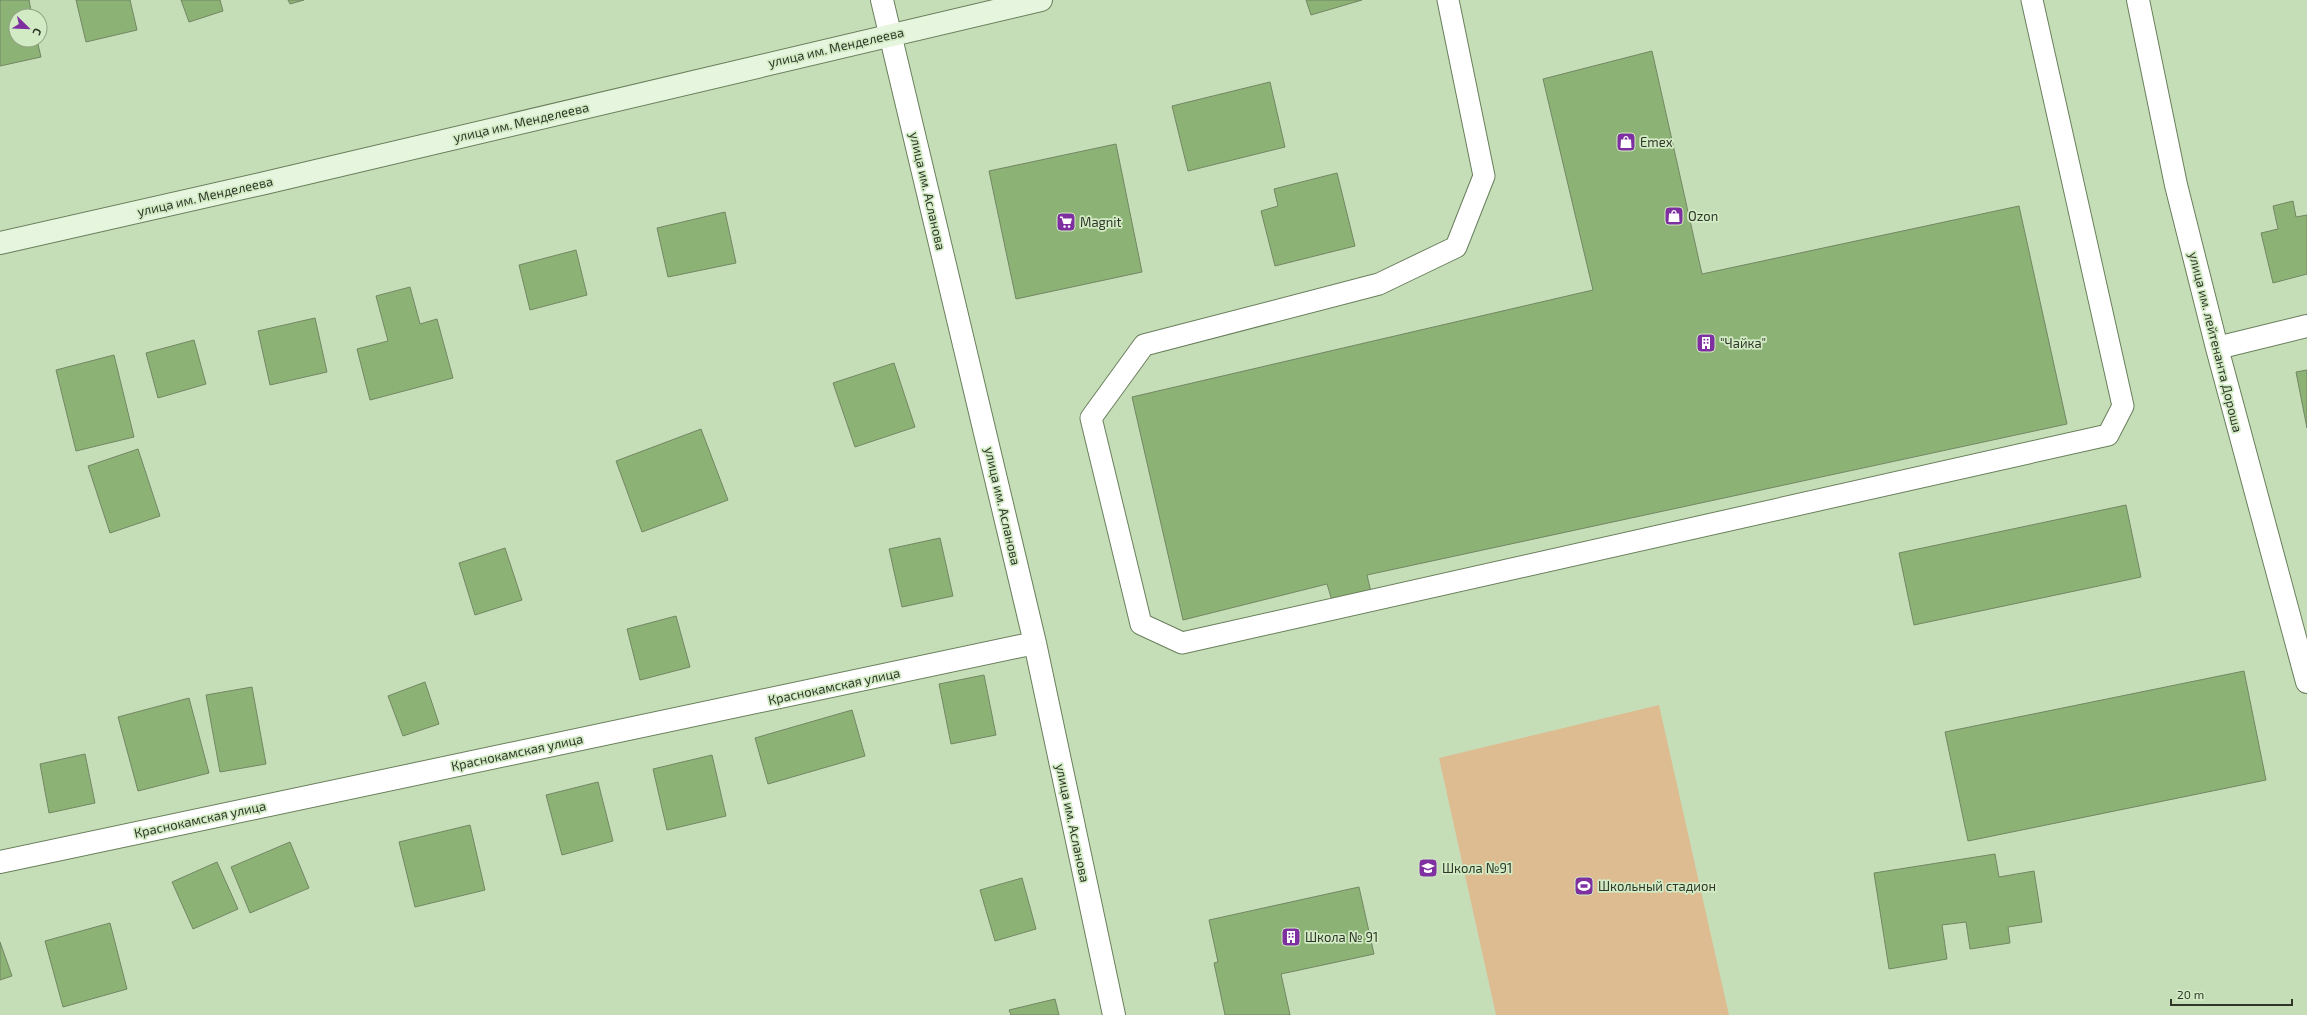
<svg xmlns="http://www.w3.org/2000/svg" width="2307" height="1015" font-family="'Exo 2',sans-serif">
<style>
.garden{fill:#ddbc92}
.building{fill:#8db275;stroke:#728764}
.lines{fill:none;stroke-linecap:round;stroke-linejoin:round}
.service-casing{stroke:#697f5c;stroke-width:23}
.minor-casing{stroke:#697f5c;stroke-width:24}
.secondary-casing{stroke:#697f5c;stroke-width:24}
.service{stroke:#fff;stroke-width:21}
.minor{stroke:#fff;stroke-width:22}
.secondary{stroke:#e6f5dd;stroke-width:22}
.labels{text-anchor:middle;stroke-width:3.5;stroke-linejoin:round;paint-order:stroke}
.street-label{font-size:13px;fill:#2e3728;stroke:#d3ebc5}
.poi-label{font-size:13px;fill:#2e3728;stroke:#d3ebc5;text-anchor:start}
</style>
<rect width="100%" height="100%" fill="#c6deb8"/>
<!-- garden -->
<path class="garden" d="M 1659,705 L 1729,1015 L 1496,1015 L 1439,758 Z"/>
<!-- building -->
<path class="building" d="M 0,0 L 29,0 L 32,16 L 16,16 L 16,40 L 37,40 L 41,57 L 0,66 Z
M 76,0 L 130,0 L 137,30 L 86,42 Z
M 181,0 L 220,0 L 223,11 L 189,22 Z
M 288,0 L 304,0 L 290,4 Z
M 1306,0 L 1362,0 L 1311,15 Z
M 1652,51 L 1702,274 L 2019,206 L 2067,424 L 1367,575 L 1372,596 L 1333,604 L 1327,584 L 1183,620 L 1132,397 L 1593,290 L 1543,79 Z
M 1270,82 L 1285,147 L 1188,171 L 1172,106 Z
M 1116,144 L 1142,272 L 1016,299 L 989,171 Z
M 1337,173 L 1355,246 L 1275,266 L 1261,211 L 1278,206 L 1274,189 Z
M 2293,201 L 2296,217 L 2307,215 L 2307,274 L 2273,283 L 2261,233 L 2278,229 L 2273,206 Z
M 725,212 L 736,263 L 668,277 L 657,228 Z
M 576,250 L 587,295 L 530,310 L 519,265 Z
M 410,287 L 420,324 L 437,319 L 453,378 L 370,400 L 357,349 L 388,341 L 376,296 Z
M 315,318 L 327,372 L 270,385 L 258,331 Z
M 194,340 L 206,384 L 158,398 L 146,353 Z
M 114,355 L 134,437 L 76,451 L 56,370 Z
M 894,363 L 915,427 L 855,447 L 833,383 Z
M 2307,370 L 2307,428 L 2296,372 Z
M 701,429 L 728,500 L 642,532 L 616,461 Z
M 138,449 L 160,516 L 110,533 L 88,466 Z
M 2126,505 L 2141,577 L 1914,625 L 1899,553 Z
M 940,538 L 953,596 L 902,607 L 889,549 Z
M 505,548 L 522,600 L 475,615 L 459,563 Z
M 676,616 L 690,667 L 640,680 L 627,629 Z
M 2244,671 L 2266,780 L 1968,841 L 1945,732 Z
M 984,675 L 996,735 L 951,744 L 939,684 Z
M 425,682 L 439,724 L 403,736 L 388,696 Z
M 252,687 L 266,764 L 220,772 L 206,695 Z
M 189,698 L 209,773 L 138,791 L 118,717 Z
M 852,710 L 865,756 L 768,784 L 755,738 Z
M 85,754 L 95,803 L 49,813 L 40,764 Z
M 712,755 L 726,816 L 667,830 L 653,769 Z
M 598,782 L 613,841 L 562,855 L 546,795 Z
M 470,825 L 485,890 L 415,907 L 399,842 Z
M 290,842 L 309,888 L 250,913 L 231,867 Z
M 1995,854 L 1999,877 L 2034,871 L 2042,922 L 2008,927 L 2010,943 L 1970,949 L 1966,922 L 1942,925 L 1947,959 L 1889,969 L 1874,873 Z
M 217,862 L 238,909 L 193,929 L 172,882 Z
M 1022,878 L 1036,929 L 995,941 L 980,890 Z
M 1359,887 L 1374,954 L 1281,974 L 1290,1015 L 1225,1015 L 1214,963 L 1218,962 L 1209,920 Z
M 110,923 L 127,989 L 63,1007 L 45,941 Z
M 0,942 L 12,976 L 0,980 Z
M 1055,999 L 1059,1015 L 1011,1015 L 1009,1010 Z"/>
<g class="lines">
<!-- service casing -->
<g class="service-casing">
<path id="service" d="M 1448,0 L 1484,176 L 1456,247 L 1379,284 L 1144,345 L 1091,418 L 1141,624 L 1182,643 L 2108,435 L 2123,406 L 2032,0"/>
</g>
<!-- minor casing -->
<g class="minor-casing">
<path id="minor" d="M 882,0 L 1035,643 L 1114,1015
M 2138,0 L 2176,185 L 2217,348 L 2307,682
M 2217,348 L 2307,326
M 0,862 L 1035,643"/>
</g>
<!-- secondary casing -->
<g class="secondary-casing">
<path id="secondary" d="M 0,243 L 265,183 L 1041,0"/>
</g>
<!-- service -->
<use href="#service" class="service"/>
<!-- minor -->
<use href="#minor" class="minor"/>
<!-- secondary -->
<use href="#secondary" class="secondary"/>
</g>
<!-- icons -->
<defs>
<g id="shop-square" transform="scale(1)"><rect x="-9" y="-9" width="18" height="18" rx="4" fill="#7e30a0" stroke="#d3ebc5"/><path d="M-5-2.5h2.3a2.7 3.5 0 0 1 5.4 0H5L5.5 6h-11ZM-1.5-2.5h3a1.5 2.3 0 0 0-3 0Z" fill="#fff"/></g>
<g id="supermarket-square" transform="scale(1)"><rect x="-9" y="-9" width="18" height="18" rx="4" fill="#7e30a0" stroke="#d3ebc5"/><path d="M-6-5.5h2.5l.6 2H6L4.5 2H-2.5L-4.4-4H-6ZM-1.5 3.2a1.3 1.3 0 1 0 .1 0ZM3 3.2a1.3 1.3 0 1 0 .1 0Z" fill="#fff"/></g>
<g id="building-square" transform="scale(1)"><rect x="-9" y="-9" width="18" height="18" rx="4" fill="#7e30a0" stroke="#d3ebc5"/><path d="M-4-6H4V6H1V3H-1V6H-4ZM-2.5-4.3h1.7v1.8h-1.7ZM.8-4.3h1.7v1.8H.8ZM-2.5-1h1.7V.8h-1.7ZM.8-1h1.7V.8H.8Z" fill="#fff"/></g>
<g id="school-square" transform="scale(1)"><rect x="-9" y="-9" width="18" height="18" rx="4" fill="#7e30a0" stroke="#d3ebc5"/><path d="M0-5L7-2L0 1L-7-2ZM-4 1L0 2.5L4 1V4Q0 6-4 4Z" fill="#fff"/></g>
<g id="stadium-square" transform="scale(1)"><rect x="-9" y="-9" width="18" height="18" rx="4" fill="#7e30a0" stroke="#d3ebc5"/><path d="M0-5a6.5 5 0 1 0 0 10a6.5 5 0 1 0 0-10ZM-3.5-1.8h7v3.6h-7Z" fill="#fff"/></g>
</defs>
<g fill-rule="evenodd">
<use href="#shop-square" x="1626" y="142"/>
<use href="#shop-square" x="1674" y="216"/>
<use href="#supermarket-square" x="1066" y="222"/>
<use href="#building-square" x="1706" y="343"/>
<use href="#school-square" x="1428" y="868"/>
<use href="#stadium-square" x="1584" y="886"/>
<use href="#building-square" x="1291" y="937"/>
</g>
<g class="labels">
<!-- street labels -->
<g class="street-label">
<text transform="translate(836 47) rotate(-13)" y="5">улица им. Менделеева</text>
<text transform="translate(521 122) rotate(-13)" y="5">улица им. Менделеева</text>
<text transform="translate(928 191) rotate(77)" y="5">улица им. Асланова</text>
<text transform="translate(205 196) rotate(-13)" y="5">улица им. Менделеева</text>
<text transform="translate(2216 342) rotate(76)" y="5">улица им. лейтенанта Дороша</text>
<text transform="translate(1003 506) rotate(77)" y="5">улица им. Асланова</text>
<text transform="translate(834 686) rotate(-12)" y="5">Краснокамская улица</text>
<text transform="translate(517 752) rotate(-12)" y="5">Краснокамская улица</text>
<text transform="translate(200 819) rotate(-12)" y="5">Краснокамская улица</text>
<text transform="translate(1073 823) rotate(78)" y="5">улица им. Асланова</text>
</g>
<!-- poi labels -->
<g class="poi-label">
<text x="1640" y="147">Emex</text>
<text x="1688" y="221">Ozon</text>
<text x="1080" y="227">Magnit</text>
<text x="1720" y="348">"Чайка"</text>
<text x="1442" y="873">Школа №91</text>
<text x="1598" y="891">Школьный стадион</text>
<text x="1305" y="942">Школа № 91</text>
</g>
</g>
<!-- north arrow -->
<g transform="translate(28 28) rotate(113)"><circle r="19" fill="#d3ebc5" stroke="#91a386"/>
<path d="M0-3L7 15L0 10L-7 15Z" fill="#7e30a0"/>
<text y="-6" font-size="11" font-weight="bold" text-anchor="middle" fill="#2e3728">С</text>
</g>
<!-- scale -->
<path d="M2171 999v6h121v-6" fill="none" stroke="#2e3728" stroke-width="2"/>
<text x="2177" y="999" font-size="12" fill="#2e3728" stroke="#d3ebc5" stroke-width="3" paint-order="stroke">20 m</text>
</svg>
